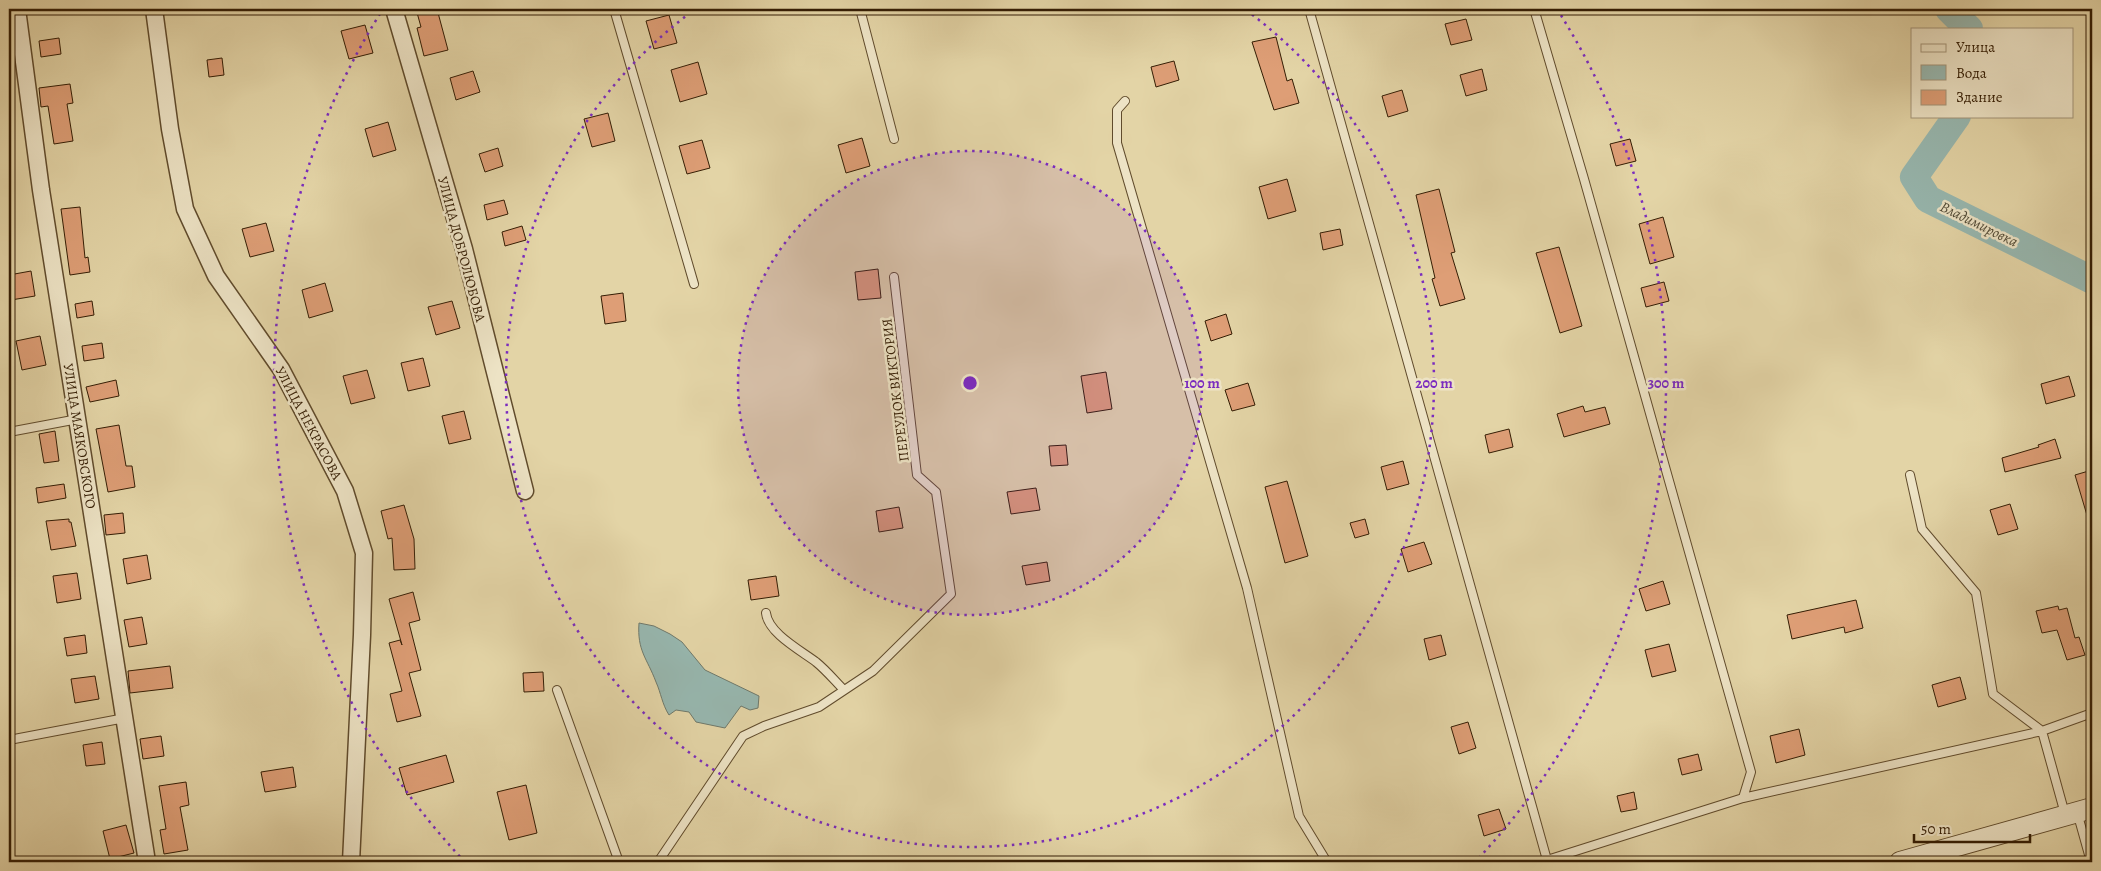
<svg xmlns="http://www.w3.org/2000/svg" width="2101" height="871" font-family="Alegreya,serif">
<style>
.water{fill:#97b7af;stroke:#6f796b}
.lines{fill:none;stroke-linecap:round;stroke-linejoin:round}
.river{stroke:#97b7af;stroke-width:28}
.building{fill:#de9e76;stroke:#341d04}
.service-casing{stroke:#604b2c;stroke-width:10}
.minor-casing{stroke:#604b2c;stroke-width:19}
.tertiary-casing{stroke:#604b2c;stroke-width:22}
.service{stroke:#ede3c5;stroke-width:8}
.minor{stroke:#ede3c5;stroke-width:16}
.tertiary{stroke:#ede3c5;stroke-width:20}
.ring{fill:none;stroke:#7b2cbf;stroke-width:2.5;stroke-dasharray:2.5 5}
.labels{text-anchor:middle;stroke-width:5;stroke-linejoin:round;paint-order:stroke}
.street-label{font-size:14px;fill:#341d04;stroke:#ede3c5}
.water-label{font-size:15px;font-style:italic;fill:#524b37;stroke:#ede3c5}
.centre{fill:#7b2cbf;stroke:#ede3c5;stroke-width:2.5}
.ring-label{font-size:15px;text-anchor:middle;font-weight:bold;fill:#7b2cbf;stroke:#ede3c5;stroke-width:5;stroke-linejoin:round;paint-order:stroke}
</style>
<rect width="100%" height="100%" fill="#e3d4a6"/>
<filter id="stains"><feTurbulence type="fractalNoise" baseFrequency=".004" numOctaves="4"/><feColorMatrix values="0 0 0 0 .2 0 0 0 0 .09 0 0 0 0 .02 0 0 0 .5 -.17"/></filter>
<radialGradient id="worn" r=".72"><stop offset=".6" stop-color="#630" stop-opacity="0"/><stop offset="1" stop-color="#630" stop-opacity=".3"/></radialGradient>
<!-- water -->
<path class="water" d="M 639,623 L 654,626 L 670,634 L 682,642 L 705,670 L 759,696 L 758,708 L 750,710 L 741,706 L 725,728 L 696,722 L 689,712 L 676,710 L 669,715 C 662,704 661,693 656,682 C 647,658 637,651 639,623 Z"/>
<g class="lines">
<!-- river -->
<path class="river" d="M 1949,9 L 1969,29
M 1957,116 L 1914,177 L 1928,199 L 2092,280"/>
</g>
<!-- building -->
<path class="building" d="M 416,9 L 437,9 L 448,50 L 424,56 L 417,28 L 421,27 Z
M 669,15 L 677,43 L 654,49 L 646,21 Z
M 1466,19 L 1472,40 L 1451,45 L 1445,24 Z
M 365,25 L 373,53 L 349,59 L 341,31 Z
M 1276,37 L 1287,81 L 1292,79 L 1299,103 L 1274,110 L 1252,42 Z
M 59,38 L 61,54 L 41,57 L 39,41 Z
M 222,58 L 224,75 L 209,77 L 207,60 Z
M 1174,61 L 1179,80 L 1156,87 L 1151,67 Z
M 698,62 L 707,94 L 680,102 L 671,70 Z
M 1482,69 L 1487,90 L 1466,96 L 1460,75 Z
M 473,71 L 480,92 L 456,100 L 450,78 Z
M 70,84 L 73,103 L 67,104 L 73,141 L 54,144 L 48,106 L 41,107 L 39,88 Z
M 1402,90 L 1408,111 L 1388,117 L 1382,96 Z
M 608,113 L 615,141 L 592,147 L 584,119 Z
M 388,122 L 396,150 L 373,157 L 365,129 Z
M 862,138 L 870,166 L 846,173 L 838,145 Z
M 1630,139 L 1636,161 L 1616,166 L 1610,144 Z
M 702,140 L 710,168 L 687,174 L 679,146 Z
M 498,148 L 503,166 L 485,172 L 479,154 Z
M 1287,179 L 1296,211 L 1268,219 L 1259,187 Z
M 1439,189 L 1455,252 L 1451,253 L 1465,299 L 1440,306 L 1432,279 L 1435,278 L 1416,195 Z
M 504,200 L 508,214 L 487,220 L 484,205 Z
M 80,207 L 85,258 L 88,257 L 90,272 L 70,275 L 61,209 Z
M 1663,217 L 1674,257 L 1650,264 L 1639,224 Z
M 266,223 L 274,251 L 250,257 L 242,229 Z
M 522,226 L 526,240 L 505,246 L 502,232 Z
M 1340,229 L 1343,245 L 1323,250 L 1320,233 Z
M 1559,247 L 1582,326 L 1560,333 L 1536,253 Z
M 878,269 L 881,298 L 858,300 L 855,272 Z
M 31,271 L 35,296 L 11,300 L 9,275 Z
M 1664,282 L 1669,301 L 1646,307 L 1641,288 Z
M 325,283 L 333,311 L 309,318 L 302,290 Z
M 623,293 L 626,321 L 605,324 L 601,296 Z
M 92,301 L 94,315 L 77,318 L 75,304 Z
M 452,301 L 460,328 L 436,335 L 428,307 Z
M 1226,314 L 1232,334 L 1211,341 L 1205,321 Z
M 40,336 L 46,365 L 22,370 L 16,341 Z
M 102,343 L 104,358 L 84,361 L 82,346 Z
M 423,358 L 430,386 L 408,391 L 401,363 Z
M 367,370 L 375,398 L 351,404 L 343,376 Z
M 1106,372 L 1112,409 L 1087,413 L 1081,376 Z
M 2069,376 L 2075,396 L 2046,404 L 2041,384 Z
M 116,380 L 119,396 L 90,402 L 86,387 Z
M 1248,383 L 1255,405 L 1232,411 L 1225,390 Z
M 1583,406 L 1585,412 L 1605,407 L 1610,424 L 1564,437 L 1557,414 Z
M 464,411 L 471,439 L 449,444 L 442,416 Z
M 119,425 L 126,466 L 132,466 L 135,487 L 108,492 L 96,429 Z
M 1509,429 L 1513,447 L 1489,453 L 1485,435 Z
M 55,431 L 59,461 L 44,463 L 39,434 Z
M 2055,439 L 2061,458 L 2005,472 L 2002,458 L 2039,447 L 2038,445 Z
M 1066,445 L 1068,465 L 1051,466 L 1049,446 Z
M 1403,461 L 1409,484 L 1387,490 L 1381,467 Z
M 2092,470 L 2092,521 L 2089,522 L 2075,475 Z
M 1287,481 L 1308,556 L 1285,563 L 1265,487 Z
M 64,484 L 66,498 L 38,503 L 36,488 Z
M 1036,488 L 1040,510 L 1011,514 L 1007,492 Z
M 2010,504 L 2018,529 L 1998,535 L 1990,510 Z
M 404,505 L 414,539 L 415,569 L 394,570 L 392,538 L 388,539 L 381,511 Z
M 899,507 L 903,528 L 879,532 L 876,511 Z
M 123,513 L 125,533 L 106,535 L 104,515 Z
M 69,519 L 69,522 L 71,522 L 76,546 L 51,550 L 46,521 Z
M 1365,519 L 1369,534 L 1355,538 L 1350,523 Z
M 1424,542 L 1432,564 L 1408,572 L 1401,549 Z
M 147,555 L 151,579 L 127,584 L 123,559 Z
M 1047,562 L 1050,581 L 1026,585 L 1022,566 Z
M 77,573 L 81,599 L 57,603 L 53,576 Z
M 776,576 L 779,596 L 751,600 L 748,580 Z
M 1663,581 L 1670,604 L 1646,611 L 1639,589 Z
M 413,592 L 420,620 L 409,623 L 421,670 L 409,673 L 421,716 L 397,722 L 390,694 L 402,691 L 389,643 L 400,640 L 402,645 L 389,599 Z
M 1856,600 L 1863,628 L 1845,633 L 1844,627 L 1792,639 L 1787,615 Z
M 2058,606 L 2059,610 L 2067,608 L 2075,638 L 2079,637 L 2085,655 L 2067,660 L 2057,630 L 2042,633 L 2036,611 Z
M 142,617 L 147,644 L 129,647 L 124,620 Z
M 85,635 L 87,653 L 67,656 L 64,638 Z
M 1441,635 L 1446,655 L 1429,660 L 1424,639 Z
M 1669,644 L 1676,671 L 1652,677 L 1645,650 Z
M 170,666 L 173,688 L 130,693 L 128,671 Z
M 543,672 L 544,691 L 524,692 L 523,673 Z
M 95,676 L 99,699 L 75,703 L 71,679 Z
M 1960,677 L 1966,699 L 1938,707 L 1932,685 Z
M 1468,722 L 1476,748 L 1459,754 L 1451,727 Z
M 1799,729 L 1805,755 L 1776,763 L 1770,736 Z
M 161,736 L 164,756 L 143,759 L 140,739 Z
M 102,742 L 105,764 L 86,766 L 83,745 Z
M 1698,754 L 1702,770 L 1682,775 L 1678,759 Z
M 446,755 L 454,782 L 407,795 L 399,768 Z
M 293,767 L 296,787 L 265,792 L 261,772 Z
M 186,782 L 189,805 L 180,807 L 188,850 L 164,854 L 160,830 L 166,829 L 159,786 Z
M 526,785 L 537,833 L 509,840 L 497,792 Z
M 1634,792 L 1637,809 L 1621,812 L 1617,796 Z
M 1499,809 L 1506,829 L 1484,836 L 1478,815 Z
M 126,825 L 134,853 L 110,859 L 103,831 Z"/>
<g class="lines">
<!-- service casing -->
<g class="service-casing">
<path id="service" d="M 614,9 L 694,284
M 860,9 L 894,139
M 1309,9 C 1390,292 1466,577 1547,860 L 1540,862
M 1535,12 L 1584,179 L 1751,772 L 1743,798 L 1547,860
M 1125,101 L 1117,110 L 1117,143 L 1247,588 L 1299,816 L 1327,862
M 9,432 L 78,419
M 1910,475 L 1922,529 L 1976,593 L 1993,694 L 2042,731 L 2065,814
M 766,613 C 768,633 800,650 816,662 C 826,670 835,681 844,690
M 557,690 L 619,862
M 9,740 L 125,718
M 1743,798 L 2042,731 L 2092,713
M 2077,812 L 2091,862
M 658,862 L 743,736 L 764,726 L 819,707 L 873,671 L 951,594 L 936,492 L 917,475 L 894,277"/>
</g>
<!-- minor casing -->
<g class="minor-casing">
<path id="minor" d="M 17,9 L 41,190 L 147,862
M 154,9 L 170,129 L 185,209 L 216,276 L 281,369 L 345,491 L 364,553 L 362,635 L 351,862
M 394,9 L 464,249 L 525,491"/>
</g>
<!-- tertiary casing -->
<g class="tertiary-casing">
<path id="tertiary" d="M 1900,862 L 2092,808"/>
</g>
<!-- service -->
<use href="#service" class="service"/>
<!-- minor -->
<use href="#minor" class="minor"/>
<!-- tertiary -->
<use href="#tertiary" class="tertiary"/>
</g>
<!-- distance rings -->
<circle cx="970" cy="383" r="232" fill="#7b2cbf" fill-opacity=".12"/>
<g class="ring">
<circle cx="970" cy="383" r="232"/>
<path d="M1246 10A464 464 0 1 1 694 10"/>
<path d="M465 862A696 696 0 0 1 383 9M1557 9A696 696 0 0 1 1475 862"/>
</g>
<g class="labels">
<!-- street labels -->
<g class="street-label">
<text transform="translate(462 249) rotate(75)" y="5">УЛИЦА ДОБРОЛЮБОВА</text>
<text transform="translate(895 390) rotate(-97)" y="5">ПЕРЕУЛОК ВИКТОРИЯ</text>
<text transform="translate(309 423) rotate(62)" y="5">УЛИЦА НЕКРАСОВА</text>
<text transform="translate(80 436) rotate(81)" y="5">УЛИЦА МАЯКОВСКОГО</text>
</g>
<!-- water labels -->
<g class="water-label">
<text transform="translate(1979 224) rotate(26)" y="5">Владимировка</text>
</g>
</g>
<circle cx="970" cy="383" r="8" class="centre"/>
<g class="ring-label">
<text x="1202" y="388">100 m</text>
<text x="1434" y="388">200 m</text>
<text x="1666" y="388">300 m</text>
</g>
<!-- margin -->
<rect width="2101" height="871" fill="none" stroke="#e3d4a6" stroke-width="30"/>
<rect x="10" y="10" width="2081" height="851" fill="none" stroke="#341d04" stroke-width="2.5"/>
<rect x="15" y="15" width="2071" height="841" fill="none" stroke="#341d04"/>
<!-- legend -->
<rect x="1911" y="28" width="162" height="90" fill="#ede3c5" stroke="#a39478"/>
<rect x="1921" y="44" width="25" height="8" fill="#ede3c5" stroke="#a39478"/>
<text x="1956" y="52" font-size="15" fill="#341d04">Улица</text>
<rect x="1921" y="65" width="25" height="15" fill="#97b7af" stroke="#a39478"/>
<text x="1956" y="78" font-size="15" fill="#341d04">Вода</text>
<rect x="1921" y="90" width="25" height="15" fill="#de9e76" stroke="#a39478"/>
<text x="1956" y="102" font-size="15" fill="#341d04">Здание</text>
<!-- scale -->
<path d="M1914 834v8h116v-8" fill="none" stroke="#341d04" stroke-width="2.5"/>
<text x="1921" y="834" font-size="15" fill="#341d04" stroke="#ede3c5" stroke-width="4" paint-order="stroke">50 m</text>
<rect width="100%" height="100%" filter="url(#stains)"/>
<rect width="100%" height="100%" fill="url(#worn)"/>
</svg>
